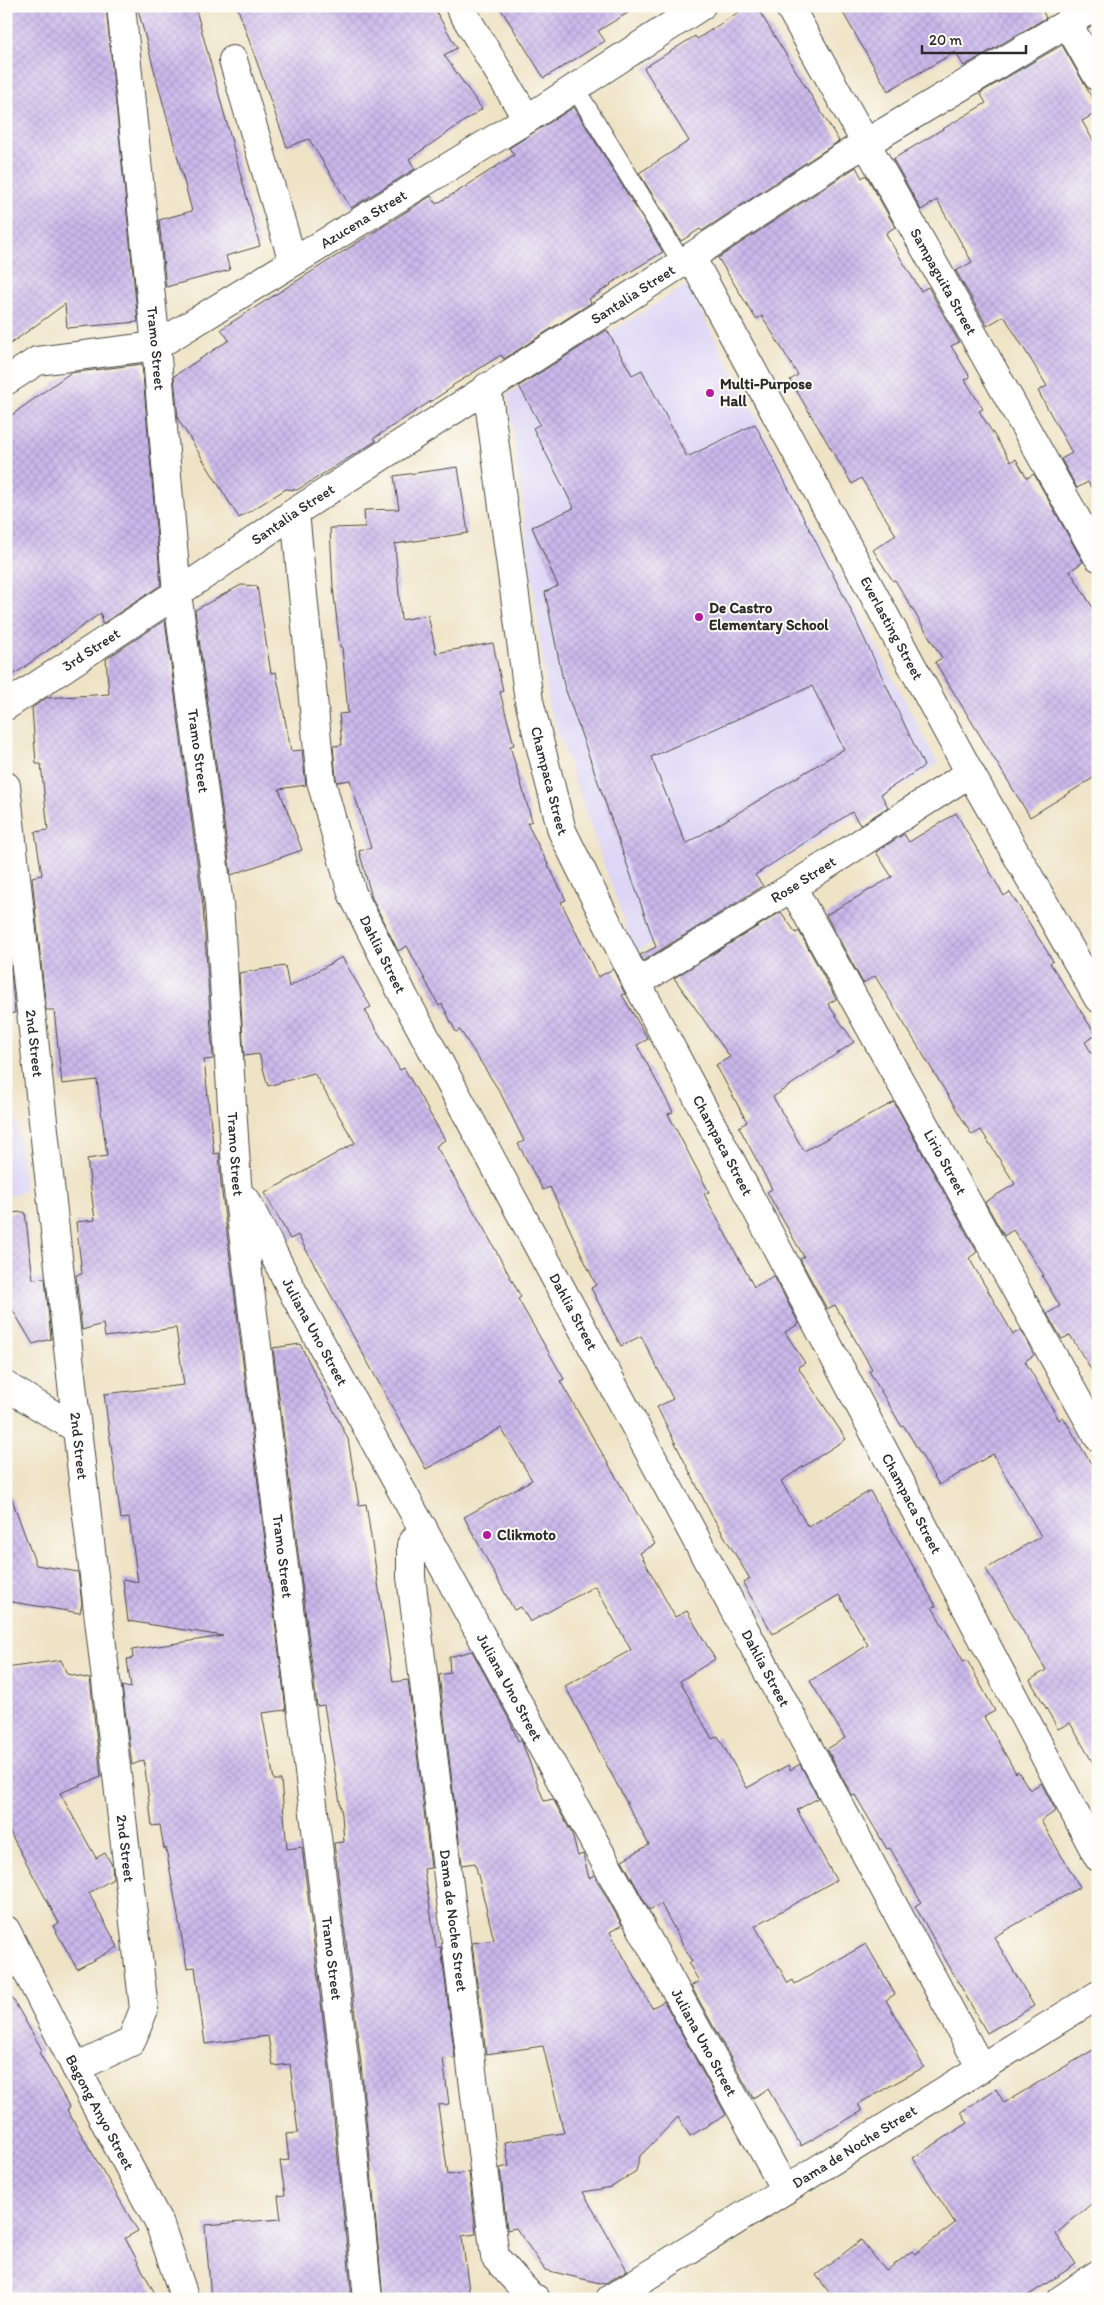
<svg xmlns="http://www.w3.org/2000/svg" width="1104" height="2305" font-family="Itim,sans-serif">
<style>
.built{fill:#ddd5f6}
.building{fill:url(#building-cross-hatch);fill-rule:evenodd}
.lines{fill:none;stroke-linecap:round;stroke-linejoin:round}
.lane-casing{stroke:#484742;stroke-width:20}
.street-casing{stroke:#484742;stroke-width:30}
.secondary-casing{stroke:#484742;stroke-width:30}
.lane{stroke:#fff;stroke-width:18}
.street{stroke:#fff;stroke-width:28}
.secondary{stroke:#fff;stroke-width:28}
.poi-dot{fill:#b5179e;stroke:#fdfcf7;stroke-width:2}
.labels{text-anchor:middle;stroke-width:4;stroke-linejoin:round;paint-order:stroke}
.street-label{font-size:15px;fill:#2b2b2b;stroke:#fdfcf7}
.poi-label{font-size:15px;font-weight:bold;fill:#2b2b2b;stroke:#fdfcf7;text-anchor:start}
</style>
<defs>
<pattern id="building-cross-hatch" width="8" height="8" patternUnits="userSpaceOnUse" patternTransform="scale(1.25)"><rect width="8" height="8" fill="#cbb8eb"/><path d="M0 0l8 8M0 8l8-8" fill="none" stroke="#ae9eca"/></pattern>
</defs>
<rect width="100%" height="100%" fill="#fdfcf7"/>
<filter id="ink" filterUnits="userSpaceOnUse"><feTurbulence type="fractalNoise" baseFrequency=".02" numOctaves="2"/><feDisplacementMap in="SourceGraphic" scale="10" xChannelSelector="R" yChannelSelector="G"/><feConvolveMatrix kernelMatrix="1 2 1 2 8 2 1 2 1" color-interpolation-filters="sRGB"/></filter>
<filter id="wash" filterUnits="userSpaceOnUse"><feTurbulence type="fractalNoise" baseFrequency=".0096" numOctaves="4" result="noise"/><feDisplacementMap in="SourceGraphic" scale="20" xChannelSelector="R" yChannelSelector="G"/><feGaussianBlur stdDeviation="1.12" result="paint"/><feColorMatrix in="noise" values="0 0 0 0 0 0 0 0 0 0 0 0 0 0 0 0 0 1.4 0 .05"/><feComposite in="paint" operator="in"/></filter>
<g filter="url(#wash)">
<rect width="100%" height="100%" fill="#efe3c6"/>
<!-- built -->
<path class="built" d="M 687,285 L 938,764 L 635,953 L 549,707 L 508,394 Z
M 6,1029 L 25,1191 L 6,1197 Z"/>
<g id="blocks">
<!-- building -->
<path class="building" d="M 6,6 L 106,6 L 138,322 L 67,328 L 65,304 L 6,347 Z
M 137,6 L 195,6 L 260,246 L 226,256 L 230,270 L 166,287 L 159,220 L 192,211 Z
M 237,6 L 433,6 L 457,48 L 444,55 L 482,109 L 409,159 L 415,169 L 351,208 L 309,139 L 287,147 Z
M 499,6 L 639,6 L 598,31 L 605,41 L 544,78 Z
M 748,6 L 756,6 L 839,141 L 702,231 L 700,229 L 681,241 L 639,173 L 689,141 L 644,68 L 695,36 L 697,39 Z
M 839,6 L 1040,6 L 1046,18 L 964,66 L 955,52 L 888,91 Z
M 1062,45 L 1098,108 L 1098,112 L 1082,121 L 1098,149 L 1098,499 L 1088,482 L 1077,488 L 1061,459 L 1072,453 L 1038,391 L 1047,386 L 1004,316 L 987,326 L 956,271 L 972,262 L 937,200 L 921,210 L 893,159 L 986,103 L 980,93 Z
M 574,107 L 663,252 L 610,284 L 611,285 L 589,299 L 591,303 L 504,359 L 501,355 L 452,386 L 453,387 L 374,438 L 376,441 L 297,490 L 286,489 L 239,518 L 178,419 L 174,376 L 229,340 L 221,329 L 431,196 L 436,204 L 460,190 L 514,155 L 509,148 Z
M 856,167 L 862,178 L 866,175 L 895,227 L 886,233 L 888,238 L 921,291 L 928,287 L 959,342 L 951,346 L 970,377 L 965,380 L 983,409 L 979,411 L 1011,462 L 1016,459 L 1027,478 L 1034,474 L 1083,562 L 1070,571 L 1098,616 L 1098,775 L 1030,817 L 935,662 L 942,658 L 895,580 L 893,581 L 873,550 L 896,535 L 861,478 L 852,484 L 790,380 L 798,375 L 762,316 L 756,319 L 718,258 Z
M 607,330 L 632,375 L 642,370 L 687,457 L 755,424 L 849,606 L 924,766 L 881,794 L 888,807 L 860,825 L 852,812 L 755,875 L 763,886 L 643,961 L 640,955 L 656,947 L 564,685 L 545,592 L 558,586 L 532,527 L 574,508 L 533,428 L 540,424 L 519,386 ZM 812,686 L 844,749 L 686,844 L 651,757 Z
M 142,364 L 161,585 L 102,624 L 101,613 L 6,680 L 6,419 L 70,373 Z
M 458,467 L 468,533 L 395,544 L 401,620 L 428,615 L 436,653 L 493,643 L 503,691 L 500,692 L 514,745 L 510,746 L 532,821 L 527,823 L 566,900 L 561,902 L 598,977 L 613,969 L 625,994 L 622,995 L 648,1039 L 637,1045 L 673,1112 L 668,1114 L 709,1192 L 704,1194 L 754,1287 L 774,1276 L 799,1324 L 785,1332 L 805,1363 L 798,1367 L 846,1439 L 781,1481 L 808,1527 L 870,1491 L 936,1606 L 932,1607 L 964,1662 L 967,1660 L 995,1711 L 984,1717 L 1016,1773 L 1018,1771 L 1030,1790 L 1041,1783 L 1056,1811 L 1041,1821 L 1080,1887 L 994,1937 L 1034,2006 L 987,2033 L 915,1906 L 921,1902 L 890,1848 L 887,1849 L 855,1795 L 853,1796 L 845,1783 L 827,1749 L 845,1738 L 810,1681 L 868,1645 L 839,1595 L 773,1634 L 743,1583 L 750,1579 L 711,1514 L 657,1407 L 673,1399 L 641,1336 L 621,1346 L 591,1288 L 596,1285 L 550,1187 L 543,1190 L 518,1144 L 524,1141 L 500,1092 L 460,1030 L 456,1032 L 442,1004 L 439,1006 L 407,946 L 398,951 L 372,898 L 359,851 L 371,848 L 350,780 L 337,782 L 336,778 L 333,746 L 342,745 L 339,714 L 348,713 L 342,647 L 340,647 L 333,587 L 330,528 L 365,527 L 364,510 L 399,509 L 394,476 Z
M 241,585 L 257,586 L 271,673 L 276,672 L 291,751 L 302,750 L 306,785 L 279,789 L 302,850 L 231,875 L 195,610 Z
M 165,620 L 203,906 L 213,1059 L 204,1060 L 214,1154 L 219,1153 L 221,1185 L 286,1710 L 262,1713 L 274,1780 L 281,1780 L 287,1849 L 302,1847 L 329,2068 L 352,2299 L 211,2299 L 205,2225 L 281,2219 L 278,2196 L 285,2195 L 280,2161 L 289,2160 L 286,2134 L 298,2133 L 290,2064 L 273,2066 L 268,2036 L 205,2044 L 195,1967 L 187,1968 L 166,1848 L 164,1849 L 160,1825 L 152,1826 L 144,1760 L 132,1765 L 122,1686 L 131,1688 L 127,1659 L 133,1658 L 132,1650 L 223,1636 L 128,1621 L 123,1579 L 138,1582 L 129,1518 L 121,1519 L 104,1394 L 184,1385 L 176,1328 L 105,1337 L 103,1324 L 82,1330 L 76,1275 L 82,1274 L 76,1222 L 95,1220 L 87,1159 L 107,1156 L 97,1080 L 62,1084 L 54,1010 L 46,1010 L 32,877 L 42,875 L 35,832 L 48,830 L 41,764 L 36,764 L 32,708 L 46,698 L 109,694 L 106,659 Z
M 956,813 L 1004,896 L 1010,892 L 1053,961 L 1050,963 L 1096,1035 L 1085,1042 L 1098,1064 L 1098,1381 L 1070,1335 L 1062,1339 L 1047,1314 L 1060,1306 L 1042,1276 L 1044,1275 L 1013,1230 L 1004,1236 L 985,1202 L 1015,1184 L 981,1130 L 972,1135 L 875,976 L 863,983 L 826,915 L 892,877 L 876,852 L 904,834 L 909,842 Z
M 781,912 L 796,933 L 799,931 L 836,999 L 828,1004 L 854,1042 L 773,1097 L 804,1151 L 894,1102 L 977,1252 L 969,1258 L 1013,1334 L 1021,1330 L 1034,1355 L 1025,1361 L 1059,1420 L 1063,1417 L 1098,1475 L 1098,1772 L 1070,1723 L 1058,1729 L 1030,1680 L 1046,1670 L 986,1569 L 1041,1536 L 993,1454 L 939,1485 L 904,1426 L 902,1427 L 869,1371 L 872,1369 L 835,1305 L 827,1309 L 800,1259 L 804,1257 L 767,1192 L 772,1189 L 739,1127 L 747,1122 L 716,1065 L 730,1057 L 674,978 Z
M 6,955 L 9,955 L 15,1013 L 6,1014 Z
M 342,957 L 371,1007 L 365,1010 L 400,1070 L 404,1068 L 445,1140 L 436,1146 L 483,1227 L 521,1297 L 518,1299 L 564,1379 L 560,1381 L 655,1544 L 640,1553 L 675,1617 L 687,1611 L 715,1659 L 680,1681 L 712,1739 L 718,1736 L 747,1788 L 788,1765 L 790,1770 L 800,1764 L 818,1798 L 797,1810 L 836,1880 L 755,1926 L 788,1983 L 793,1980 L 795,1984 L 866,1944 L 895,1994 L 886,2000 L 924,2067 L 858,2104 L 862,2111 L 801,2146 L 768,2089 L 753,2098 L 691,1986 L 699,1981 L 689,1964 L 692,1962 L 661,1904 L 649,1910 L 622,1860 L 649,1845 L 565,1686 L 631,1650 L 595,1586 L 530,1622 L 521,1607 L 514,1610 L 464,1517 L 532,1480 L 501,1428 L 426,1469 L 298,1235 L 290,1239 L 265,1193 L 355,1143 L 314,1073 L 268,1086 L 259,1054 L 244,1056 L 239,973 L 285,966 L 289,987 Z
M 25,1212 L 33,1279 L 45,1278 L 51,1339 L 33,1344 L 6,1299 L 6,1213 Z
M 300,1344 L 348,1439 L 359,1505 L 366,1504 L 393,1682 L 408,1680 L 431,1868 L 424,1869 L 436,1948 L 441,1947 L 455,2058 L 443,2059 L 449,2104 L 438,2105 L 448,2175 L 469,2172 L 476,2234 L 462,2236 L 470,2299 L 383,2299 L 361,2064 L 334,1843 L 344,1842 L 342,1815 L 324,1705 L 317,1706 L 273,1348 Z
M 6,1494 L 10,1494 L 36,1565 L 78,1572 L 82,1604 L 80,1613 L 6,1601 Z
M 472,1651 L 510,1721 L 518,1741 L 521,1740 L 523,1745 L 544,1801 L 553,1799 L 572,1834 L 578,1856 L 583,1854 L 589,1878 L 594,1875 L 622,1925 L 610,1932 L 652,2008 L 664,2001 L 726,2115 L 690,2136 L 678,2117 L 640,2156 L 636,2171 L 612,2187 L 583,2192 L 627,2270 L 604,2284 L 545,2270 L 516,2228 L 507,2230 L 500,2168 L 509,2166 L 505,2142 L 564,2133 L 543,2046 L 486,2054 L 472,1943 L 494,1940 L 475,1863 L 462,1865 L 439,1675 L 450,1673 L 449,1657 Z
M 61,1660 L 67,1674 L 90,1679 L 101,1777 L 60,1793 L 96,1858 L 105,1853 L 112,1865 L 113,1879 L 89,1893 L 118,1947 L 77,1969 L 53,1926 L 59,1923 L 6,1825 L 6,1668 Z
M 6,1987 L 42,2050 L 39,2052 L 70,2108 L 67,2110 L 138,2231 L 125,2238 L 158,2299 L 6,2299 Z
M 1098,2047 L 1098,2198 L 1056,2234 L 1076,2264 L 1023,2299 L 834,2299 L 816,2275 L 861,2240 L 886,2271 L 912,2251 L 915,2254 L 955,2223 L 913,2158 L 968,2123 L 961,2112 L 996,2089 L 1004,2103 Z"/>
</g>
</g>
<g filter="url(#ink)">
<use href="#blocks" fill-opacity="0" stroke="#484742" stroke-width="1"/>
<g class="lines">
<!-- lane casing -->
<g class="lane-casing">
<path id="lane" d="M 575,88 L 682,263"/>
</g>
<!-- street casing -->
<g class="street-casing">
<g id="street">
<path id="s1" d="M 121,6 L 156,346 L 177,593 L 219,904 L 237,1183 L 345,2066 L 368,2299"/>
<path d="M 459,6 L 527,119"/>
<path id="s2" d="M 789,6 L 1098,557"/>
<path d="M 1068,24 L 1098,77"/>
<path d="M 233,60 L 293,262"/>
<path id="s3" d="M 691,257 L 970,773 L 1098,998"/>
<path id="s4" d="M 487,387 L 529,701 L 562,831 L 637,983 L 1098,1857"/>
<path id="s5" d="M 295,512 L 321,781 L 352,893 L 405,999 L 981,2068"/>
<path id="s6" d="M 6,706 L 212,570 L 295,512 L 691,257 L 841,158 L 1096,6"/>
<path id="s7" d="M 6,786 L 77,1429 L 144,2009 L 131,2042 L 76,2068"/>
<path id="s8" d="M 792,887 L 1098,1437"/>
<path id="s9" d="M 637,983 L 792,887 L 970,773"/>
<path id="s10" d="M 246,1200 L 294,1294 L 785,2190"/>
<path d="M 6,1386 L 77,1429"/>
<path id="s11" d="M 423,1528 L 411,1545 L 411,1577 L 495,2257 L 531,2297 L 536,2299"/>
<path id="s12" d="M 610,2299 L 1098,1995"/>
</g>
</g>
<!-- secondary casing -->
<g class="secondary-casing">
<g id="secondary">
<path id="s13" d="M 6,381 L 37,361 L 156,346 L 527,119 L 701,6"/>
<path id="s14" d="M 6,1930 L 76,2068 L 160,2225 L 185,2299"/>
<path d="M 1062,2299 L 1098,2274"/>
</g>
</g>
<!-- lane -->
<use href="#lane" class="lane"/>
<!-- street -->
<use href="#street" class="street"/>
<!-- secondary -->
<use href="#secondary" class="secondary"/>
</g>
</g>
<!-- markers -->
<g class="poi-dot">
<circle cx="710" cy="393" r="5"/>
<circle cx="699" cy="617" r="5"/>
<circle cx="487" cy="1535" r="5"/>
</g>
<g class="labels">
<!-- street labels -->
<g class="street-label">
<text dy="5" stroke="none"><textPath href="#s13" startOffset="400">Azucena Street</textPath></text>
<text dy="5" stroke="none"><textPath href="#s2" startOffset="316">Sampaguita Street</textPath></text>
<text dy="5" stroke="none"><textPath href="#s6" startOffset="750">Santalia Street</textPath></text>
<text dy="5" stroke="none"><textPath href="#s1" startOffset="344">Tramo Street</textPath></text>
<text dy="5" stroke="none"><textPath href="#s6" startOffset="345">Santalia Street</textPath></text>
<text dy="5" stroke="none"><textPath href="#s3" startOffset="422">Everlasting Street</textPath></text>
<text dy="5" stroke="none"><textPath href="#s6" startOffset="102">3rd Street</textPath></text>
<text dy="5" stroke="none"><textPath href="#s1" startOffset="749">Tramo Street</textPath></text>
<text dy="5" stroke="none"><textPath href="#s4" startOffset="399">Champaca Street</textPath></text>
<text dy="5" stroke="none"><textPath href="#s9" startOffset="196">Rose Street</textPath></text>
<text dy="5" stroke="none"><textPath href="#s5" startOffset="455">Dahlia Street</textPath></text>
<text dy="5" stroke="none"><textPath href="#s7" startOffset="259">2nd Street</textPath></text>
<text dy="5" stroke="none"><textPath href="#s4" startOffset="804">Champaca Street</textPath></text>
<text dy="5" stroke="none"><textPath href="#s1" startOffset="1154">Tramo Street</textPath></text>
<text dy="5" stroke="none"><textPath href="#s8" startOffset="315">Lirio Street</textPath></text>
<text dy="5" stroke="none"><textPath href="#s5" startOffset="860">Dahlia Street</textPath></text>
<text dy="5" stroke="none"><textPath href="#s10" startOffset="149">Juliana Uno Street</textPath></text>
<text dy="5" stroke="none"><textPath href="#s7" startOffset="664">2nd Street</textPath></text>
<text dy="5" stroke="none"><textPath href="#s4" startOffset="1209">Champaca Street</textPath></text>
<text dy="5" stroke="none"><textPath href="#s1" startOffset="1559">Tramo Street</textPath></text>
<text dy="5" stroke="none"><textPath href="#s5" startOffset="1265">Dahlia Street</textPath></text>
<text dy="5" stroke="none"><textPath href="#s10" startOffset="554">Juliana Uno Street</textPath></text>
<text dy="5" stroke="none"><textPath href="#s7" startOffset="1069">2nd Street</textPath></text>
<text dy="5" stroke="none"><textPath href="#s11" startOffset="399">Dama de Noche Street</textPath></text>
<text dy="5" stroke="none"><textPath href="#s1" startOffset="1964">Tramo Street</textPath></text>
<text dy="5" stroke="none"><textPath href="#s10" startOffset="959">Juliana Uno Street</textPath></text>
<text dy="5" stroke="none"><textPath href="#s14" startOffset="205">Bagong Anyo Street</textPath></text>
<text dy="5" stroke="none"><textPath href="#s12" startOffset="288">Dama de Noche Street</textPath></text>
</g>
<!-- poi labels -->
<g class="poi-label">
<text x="720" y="389">Multi-Purpose<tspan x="720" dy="17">Hall</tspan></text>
<text x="709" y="613">De Castro<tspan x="709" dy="17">Elementary School</tspan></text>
<text x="497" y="1540">Clikmoto</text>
</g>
</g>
<!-- margin -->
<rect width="1104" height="2305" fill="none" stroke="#fdfcf7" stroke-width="25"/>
<!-- scale -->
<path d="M922 45v8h104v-8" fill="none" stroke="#2b2b2b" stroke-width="2.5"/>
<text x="929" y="45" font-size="15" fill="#2b2b2b" stroke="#fdfcf7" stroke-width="4" paint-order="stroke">20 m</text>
</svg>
